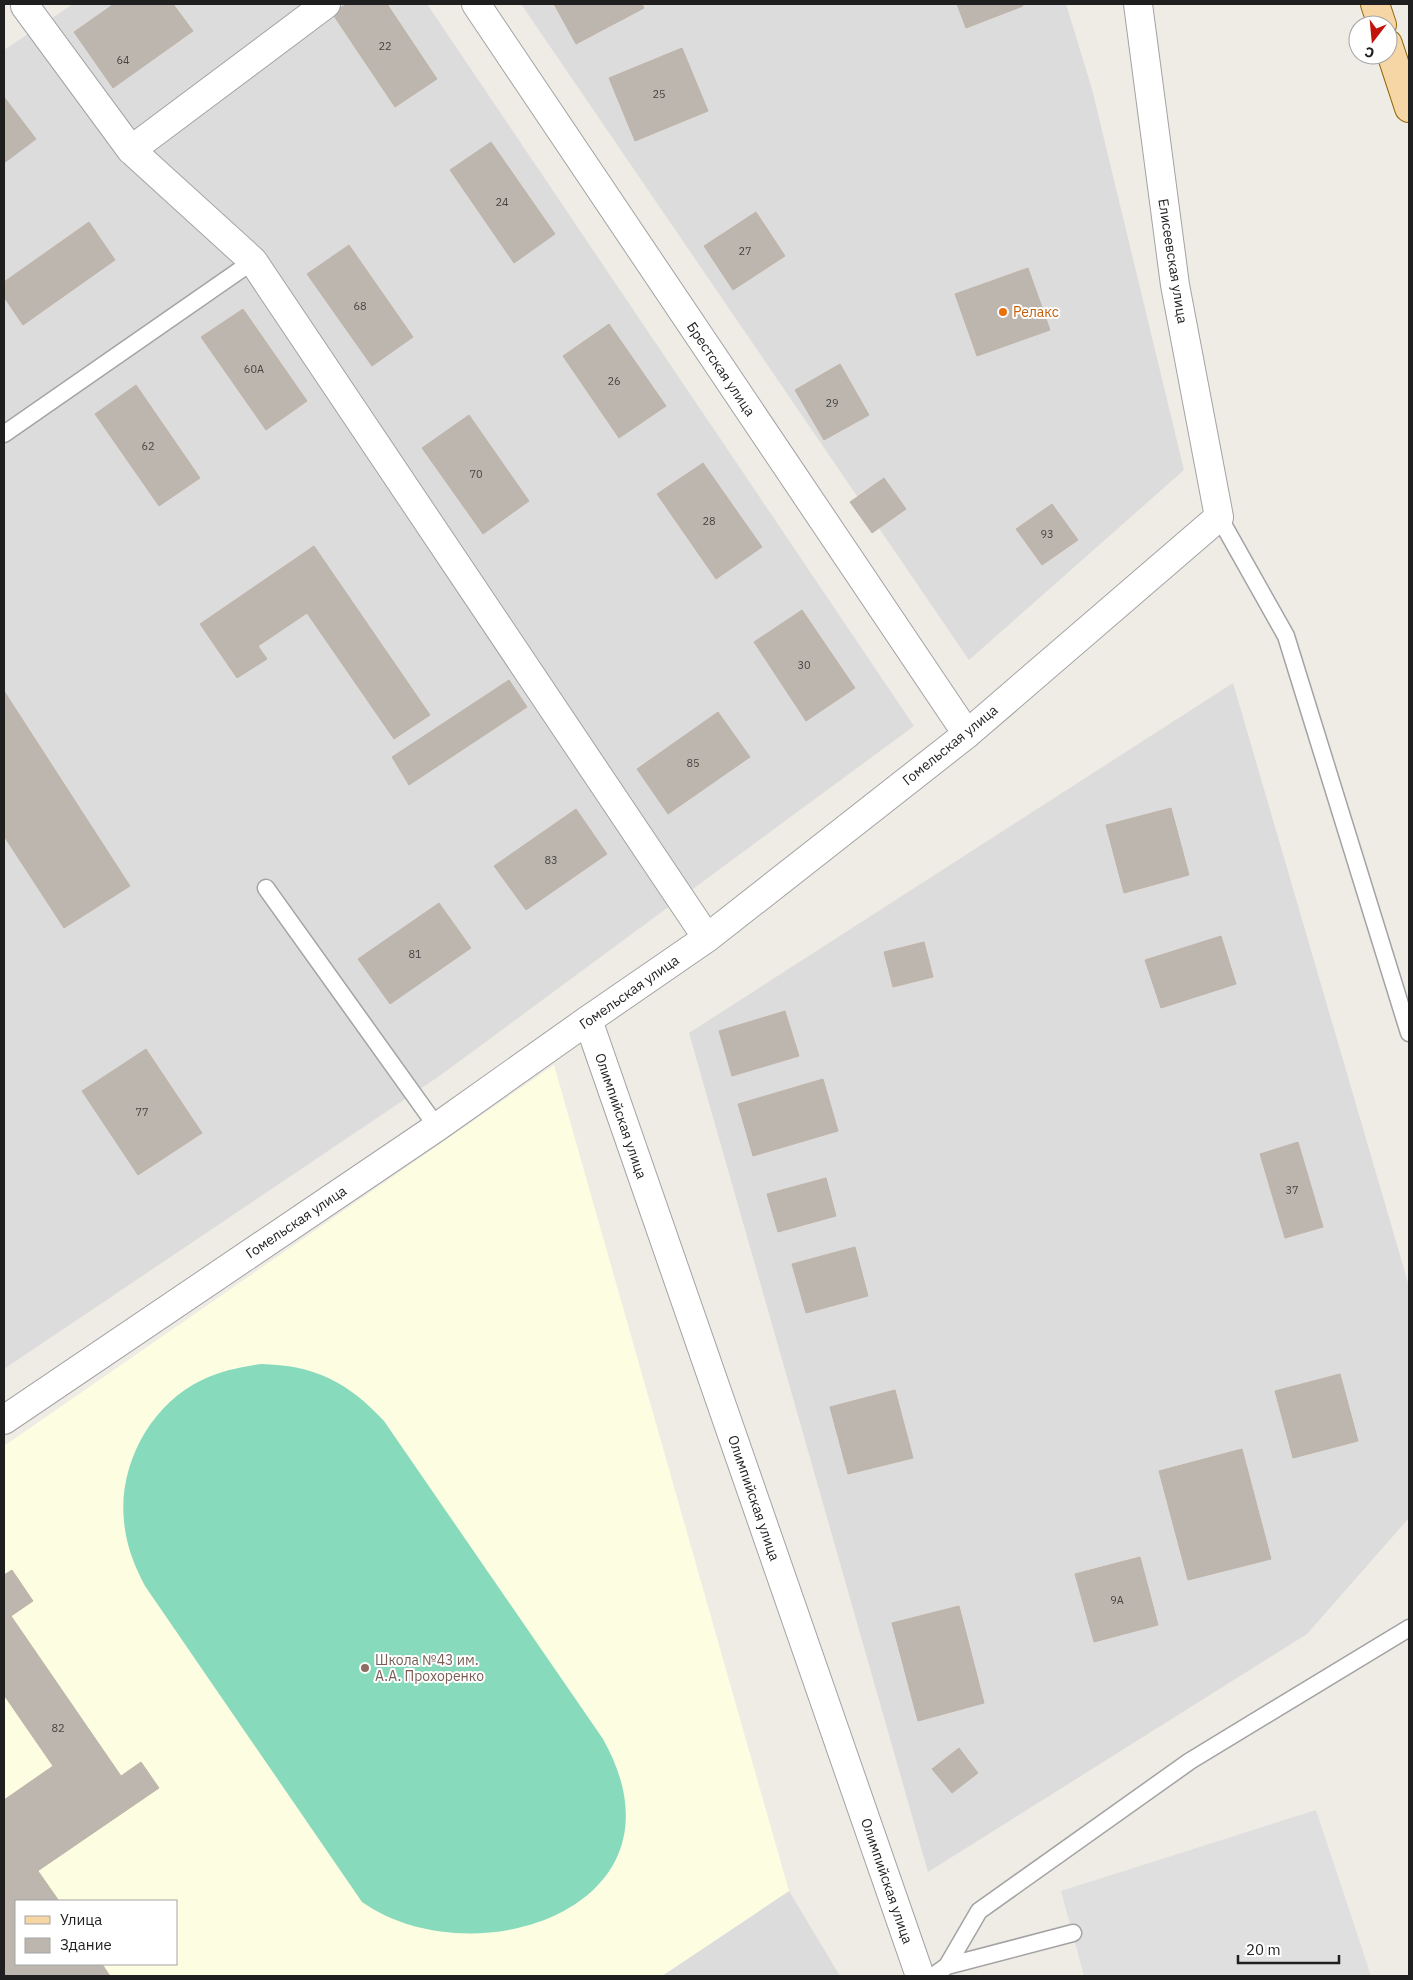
<svg xmlns="http://www.w3.org/2000/svg" width="1413" height="1980" font-family="'IBM Plex Sans',sans-serif">
<style>
.residential{fill:#dddcdc}
.education{fill:#fcfde1;fill-rule:evenodd}
.pitch{fill:#88dabd}
.parking{fill:#dfdfdf}
.building{fill:#bcb6af;stroke:#c0b4a9}
.lines{fill:none;stroke-linecap:round;stroke-linejoin:round}
.service-casing{stroke:#a3a3a3;stroke-width:19}
.minor-casing{stroke:#a3a3a3;stroke-width:30}
.primary-casing{stroke:#916909;stroke-width:30}
.service{stroke:#fff;stroke-width:16}
.minor{stroke:#fff;stroke-width:28}
.primary{stroke:#f6d6a4;stroke-width:28}
.food-dot{fill:#e8710a;stroke:#fff;stroke-width:2}
.education-dot{fill:#8d6e63;stroke:#fff;stroke-width:2}
.labels{text-anchor:middle;stroke-width:4;stroke-linejoin:round;paint-order:stroke}
.number-label{font-size:11px;fill:#464543}
.street-label{font-size:14px;fill:#1f1f1f;stroke:#fff}
.food-label{font-size:14px;fill:#c56008;stroke:#fff;text-anchor:start}
.education-label{font-size:14px;fill:#785e54;stroke:#fff;text-anchor:start}
</style>
<rect width="100%" height="100%" fill="#efece6"/>
<!-- residential -->
<path class="residential" d="M 73,4 L 427,4 L 914,726 L 438,1077 L 4,1369 L 4,50 Z
M 521,4 L 1066,4 L 1092,89 L 1184,470 L 969,660 Z
M 1233,683 L 1409,1286 L 1409,1518 L 1307,1634 L 928,1872 L 689,1033 Z
M 789,1891 L 840,1976 L 662,1976 Z"/>
<!-- education -->
<path class="education" d="M 554,1065 L 789,1891 L 662,1976 L 4,1976 L 4,1446 ZM 16,1901 L 176,1901 L 176,1964 L 16,1964 Z"/>
<!-- pitch -->
<path class="pitch" d="M 261,1364 C 314,1365 348,1382 384,1421 L 603,1739 C 698,1908 473,1980 362,1902 L 145,1586 C 134,1565 126,1545 124,1521 C 118,1465 151,1404 202,1380 C 221,1371 240,1367 261,1364 Z"/>
<!-- parking -->
<path class="parking" d="M 1316,1810 L 1371,1976 L 1084,1976 L 1061,1891 Z"/>
<!-- building -->
<path class="building" d="M 114,4 L 173,4 L 193,31 L 113,88 L 74,32 Z
M 347,4 L 387,4 L 437,79 L 395,107 L 332,13 Z
M 554,4 L 642,4 L 644,8 L 576,44 Z
M 957,4 L 1022,4 L 1023,6 L 966,28 Z
M 682,48 L 708,111 L 635,141 L 609,78 Z
M 4,97 L 36,139 L 4,163 Z
M 491,142 L 555,234 L 514,263 L 450,170 Z
M 756,212 L 785,256 L 733,290 L 704,246 Z
M 89,222 L 115,260 L 23,325 L 4,297 L 4,282 Z
M 349,245 L 413,337 L 372,366 L 307,274 Z
M 1028,268 L 1050,330 L 977,356 L 955,294 Z
M 243,309 L 307,401 L 266,430 L 201,337 Z
M 609,324 L 666,406 L 619,438 L 563,356 Z
M 840,364 L 869,415 L 824,440 L 795,390 Z
M 136,385 L 200,478 L 159,506 L 95,414 Z
M 469,415 L 529,501 L 483,534 L 422,448 Z
M 703,463 L 762,547 L 716,579 L 657,494 Z
M 884,478 L 906,509 L 872,533 L 850,502 Z
M 1052,504 L 1078,540 L 1042,565 L 1016,529 Z
M 314,546 L 430,715 L 394,739 L 307,613 L 258,646 L 267,659 L 237,678 L 200,624 Z
M 802,610 L 855,688 L 806,721 L 754,642 Z
M 509,680 L 527,707 L 409,785 L 392,757 Z
M 4,691 L 130,886 L 64,928 L 4,836 Z
M 718,712 L 750,757 L 668,814 L 637,769 Z
M 1171,808 L 1189,875 L 1124,893 L 1106,825 Z
M 576,809 L 607,854 L 526,910 L 494,866 Z
M 439,903 L 471,948 L 390,1004 L 358,959 Z
M 1221,936 L 1236,984 L 1161,1008 L 1145,960 Z
M 924,942 L 933,977 L 893,987 L 884,952 Z
M 785,1011 L 799,1056 L 732,1076 L 719,1031 Z
M 146,1049 L 202,1133 L 138,1175 L 82,1091 Z
M 823,1079 L 838,1131 L 753,1156 L 738,1104 Z
M 1298,1142 L 1323,1227 L 1285,1238 L 1260,1154 Z
M 826,1178 L 836,1216 L 778,1232 L 767,1194 Z
M 855,1247 L 868,1296 L 806,1313 L 792,1264 Z
M 1340,1374 L 1358,1441 L 1293,1458 L 1275,1391 Z
M 895,1390 L 913,1458 L 848,1474 L 830,1407 Z
M 1242,1449 L 1271,1559 L 1188,1580 L 1159,1471 Z
M 1140,1557 L 1158,1625 L 1094,1642 L 1075,1574 Z
M 12,1570 L 33,1601 L 11,1616 L 121,1776 L 141,1762 L 159,1788 L 4,1894 L 4,1800 L 53,1766 L 4,1695 L 4,1575 Z
M 959,1606 L 984,1703 L 918,1721 L 892,1623 Z
M 959,1748 L 978,1773 L 952,1793 L 932,1769 Z
M 38,1871 L 59,1901 L 16,1901 L 16,1964 L 102,1964 L 110,1976 L 4,1976 L 4,1894 Z"/>
<g class="lines">
<!-- service casing -->
<g class="service-casing">
<path id="service" d="M 4,434 L 253,261
M 1219,517 L 1286,636 L 1409,1033
M 266,888 L 437,1127
M 947,1966 L 979,1911 L 1190,1761 L 1409,1628
M 933,1976 L 947,1966 L 1073,1933"/>
</g>
<!-- minor casing -->
<g class="minor-casing">
<path id="minor" d="M 476,4 L 967,734
M 25,6 L 131,150 L 253,261 L 707,938
M 131,150 L 326,4
M 588,1020 L 920,1976
M 4,1420 L 437,1127 L 588,1020 L 707,938 L 967,734 L 1219,517 L 1175,285 L 1138,4"/>
</g>
<!-- primary casing -->
<g class="primary-casing">
<path id="primary" d="M 1375,4 L 1382,25
M 1388,44 L 1409,108"/>
</g>
<!-- service -->
<use href="#service" class="service"/>
<!-- minor -->
<use href="#minor" class="minor"/>
<!-- primary -->
<use href="#primary" class="primary"/>
</g>
<!-- markers -->
<circle class="food-dot" cx="1003" cy="312" r="5"/>
<circle class="education-dot" cx="365" cy="1668" r="5"/>
<g class="labels">
<!-- number labels -->
<g class="number-label">
<text x="385" y="50">22</text>
<text x="123" y="64">64</text>
<text x="659" y="98">25</text>
<text x="502" y="206">24</text>
<text x="745" y="255">27</text>
<text x="360" y="310">68</text>
<text x="254" y="373">60А</text>
<text x="614" y="385">26</text>
<text x="832" y="407">29</text>
<text x="148" y="450">62</text>
<text x="476" y="478">70</text>
<text x="709" y="525">28</text>
<text x="1047" y="538">93</text>
<text x="804" y="669">30</text>
<text x="693" y="767">85</text>
<text x="551" y="864">83</text>
<text x="415" y="958">81</text>
<text x="142" y="1116">77</text>
<text x="1292" y="1194">37</text>
<text x="1117" y="1604">9А</text>
<text x="58" y="1732">82</text>
</g>
<!-- street labels -->
<g class="street-label">
<text transform="translate(1173 261) rotate(81)" y="5">Елисеевская улица</text>
<text transform="translate(721 369) rotate(56)" y="5">Брестская улица</text>
<text transform="translate(950 745) rotate(-39)" y="5">Гомельская улица</text>
<text transform="translate(629 992) rotate(-35)" y="5">Гомельская улица</text>
<text transform="translate(621 1116) rotate(71)" y="5">Олимпийская улица</text>
<text transform="translate(296 1222) rotate(-34)" y="5">Гомельская улица</text>
<text transform="translate(754 1498) rotate(71)" y="5">Олимпийская улица</text>
<text transform="translate(887 1881) rotate(71)" y="5">Олимпийская улица</text>
</g>
<!-- food labels -->
<g class="food-label">
<text x="1013" y="317">Релакс</text>
</g>
<!-- education labels -->
<g class="education-label">
<text x="375" y="1665">Школа №43 им.<tspan x="375" dy="16">А.А. Прохоренко</tspan></text>
</g>
</g>
<!-- border -->
<rect width="1413" height="1980" fill="none" stroke="#1f1f1f" stroke-width="10"/>
<!-- legend -->
<rect x="15" y="1900" width="162" height="65" fill="#ffffff" stroke="#a5a5a5"/>
<rect x="25" y="1916" width="25" height="8" fill="#f6d6a4" stroke="#a5a5a5"/>
<text x="60" y="1925" font-size="15" fill="#1f1f1f">Улица</text>
<rect x="25" y="1938" width="25" height="15" fill="#bcb6af" stroke="#a5a5a5"/>
<text x="60" y="1950" font-size="15" fill="#1f1f1f">Здание</text>
<!-- north arrow -->
<g transform="translate(1373 40) rotate(196)"><circle r="24" fill="#ffffff" stroke="#a5a5a5"/>
<path d="M0-4L9 19L0 12L-9 19Z" fill="#c2120c"/>
<text y="-8" font-size="14" font-weight="bold" text-anchor="middle" fill="#1f1f1f">С</text>
</g>
<!-- scale -->
<path d="M1238 1955v8h101v-8" fill="none" stroke="#1f1f1f" stroke-width="2.5"/>
<text x="1246" y="1955" font-size="15" fill="#1f1f1f" stroke="#ffffff" stroke-width="4" paint-order="stroke">20 m</text>
</svg>
